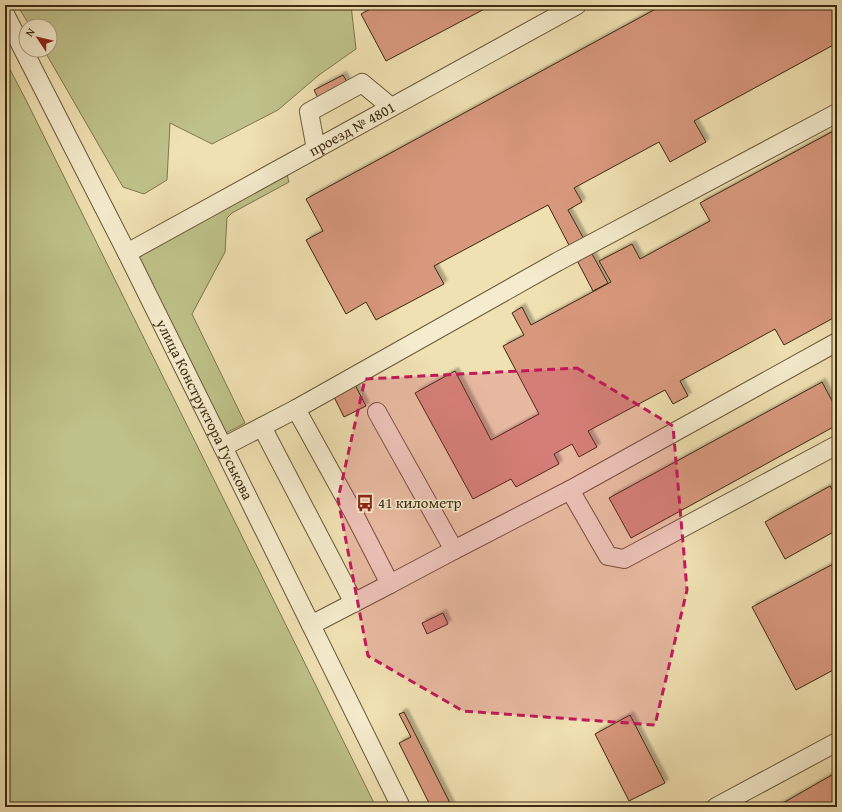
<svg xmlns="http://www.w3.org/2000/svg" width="842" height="812" font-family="'Gentium Book Plus',serif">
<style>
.green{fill:#bec189;stroke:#7e764c}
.building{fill:#d8987d;stroke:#3d2a10;filter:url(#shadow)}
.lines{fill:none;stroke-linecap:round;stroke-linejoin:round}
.minor-casing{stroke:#6a5838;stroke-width:20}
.minor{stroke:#f5eccd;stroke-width:18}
.marked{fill:#c2185b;fill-opacity:0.2;stroke:#c2185b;stroke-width:3;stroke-dasharray:8 5;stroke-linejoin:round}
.labels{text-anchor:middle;stroke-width:3;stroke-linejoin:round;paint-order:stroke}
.street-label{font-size:15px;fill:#3d2a10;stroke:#f5eccd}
.poi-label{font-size:15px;fill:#3d2a10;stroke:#f5eccd;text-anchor:start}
</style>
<defs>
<filter id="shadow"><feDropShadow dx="3.5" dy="-3.5" stdDeviation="1" flood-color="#0004"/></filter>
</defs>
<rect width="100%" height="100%" fill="#f0e1b2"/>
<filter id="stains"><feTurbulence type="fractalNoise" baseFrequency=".005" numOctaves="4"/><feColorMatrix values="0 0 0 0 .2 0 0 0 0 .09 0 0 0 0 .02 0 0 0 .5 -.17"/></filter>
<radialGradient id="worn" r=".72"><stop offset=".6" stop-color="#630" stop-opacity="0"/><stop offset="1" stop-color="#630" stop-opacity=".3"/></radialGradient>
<!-- green -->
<path class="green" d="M 17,5 L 351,5 L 356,49 L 319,75 L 278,110 L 212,144 L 170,123 L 167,180 L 144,194 L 123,187 L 44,50 L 50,50 L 50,26 L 30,26 Z
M 5,60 L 26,100 L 376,807 L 5,807 Z
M 284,163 L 289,182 L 232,213 L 227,218 L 225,252 L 192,314 L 245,423 L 224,434 L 135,255 Z"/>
<!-- building -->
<path class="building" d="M 378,5 L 492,5 L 386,61 L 361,14 Z
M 663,5 L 837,5 L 837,43 L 694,121 L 706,142 L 670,162 L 659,142 L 574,188 L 582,202 L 568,210 L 608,283 L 593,291 L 548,205 L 434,266 L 444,284 L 376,320 L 366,302 L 346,314 L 306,240 L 323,231 L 306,199 Z
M 343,75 L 354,94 L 324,110 L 314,90 Z
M 837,129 L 837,316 L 784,345 L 775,329 L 680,381 L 688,396 L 673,404 L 665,390 L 588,431 L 597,447 L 579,457 L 572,444 L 554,454 L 559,464 L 516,487 L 511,479 L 473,499 L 415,393 L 455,371 L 491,440 L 539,414 L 503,346 L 524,335 L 512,313 L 522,307 L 531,325 L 611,282 L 599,261 L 632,244 L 640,259 L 710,221 L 700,203 Z
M 822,382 L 837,410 L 837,425 L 631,538 L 609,498 Z
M 355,385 L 366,406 L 344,417 L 334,397 Z
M 830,486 L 837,498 L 837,530 L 785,559 L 765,522 Z
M 837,562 L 837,668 L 796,690 L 752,607 Z
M 443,613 L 448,624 L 427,634 L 422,623 Z
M 404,712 L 452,807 L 431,807 L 399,743 L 411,737 L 399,714 Z
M 630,715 L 665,783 L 629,801 L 595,734 Z
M 837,772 L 837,807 L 776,807 Z"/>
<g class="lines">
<!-- minor casing -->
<g class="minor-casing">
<g id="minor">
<path id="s1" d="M 5,14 L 127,253 L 401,807"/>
<path d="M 316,149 L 309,112 L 362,83 L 391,107"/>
<path id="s2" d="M 127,253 L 577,5"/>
<path d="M 296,409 L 353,512 L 390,584 L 311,625"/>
<path d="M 377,412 L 454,550 L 570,490 L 837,342"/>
<path d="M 262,427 L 354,603"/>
<path d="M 223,447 L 296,409 L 557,262 L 837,113"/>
<path d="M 570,490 L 608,556 L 624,559 L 837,445"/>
<path d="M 390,584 L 454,550"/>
<path d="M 716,807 L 837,742"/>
</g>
</g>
<!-- minor -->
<use href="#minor" class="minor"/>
</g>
<!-- marked area -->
<path class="marked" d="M 577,368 L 673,426 L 687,590 L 655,725 L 463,711 L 368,656 L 338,499 L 365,379 Z"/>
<!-- icons -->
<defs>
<g id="bus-bare" transform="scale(1.38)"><path d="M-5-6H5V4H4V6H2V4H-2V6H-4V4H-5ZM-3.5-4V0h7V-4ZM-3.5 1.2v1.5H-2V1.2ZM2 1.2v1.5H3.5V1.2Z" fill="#8f2418" stroke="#f5eccd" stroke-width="2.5" paint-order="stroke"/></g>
</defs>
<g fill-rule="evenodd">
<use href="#bus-bare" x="365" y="503"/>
</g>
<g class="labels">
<!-- street labels -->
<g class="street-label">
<text dy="5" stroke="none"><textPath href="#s2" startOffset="257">проезд № 4801</textPath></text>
<text dy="5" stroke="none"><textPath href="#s1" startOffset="443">улица Конструктора Гуськова</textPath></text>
</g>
<!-- poi labels -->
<g class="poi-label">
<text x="378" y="508">41 километр</text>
</g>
</g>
<!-- margin -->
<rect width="842" height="812" fill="none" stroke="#f0e1b2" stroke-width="20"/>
<rect x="6" y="6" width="830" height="800" fill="none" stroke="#3d2a10" stroke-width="2"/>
<rect x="10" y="10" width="822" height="792" fill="none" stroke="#3d2a10"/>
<!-- north arrow -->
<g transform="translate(38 38) rotate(305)"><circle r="19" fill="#f5eccd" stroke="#ab9e81"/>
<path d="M0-3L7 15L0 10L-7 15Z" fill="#8f2418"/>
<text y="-6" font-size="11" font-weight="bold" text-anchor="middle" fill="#3d2a10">N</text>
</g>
<rect width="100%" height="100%" filter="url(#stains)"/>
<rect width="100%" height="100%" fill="url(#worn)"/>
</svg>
